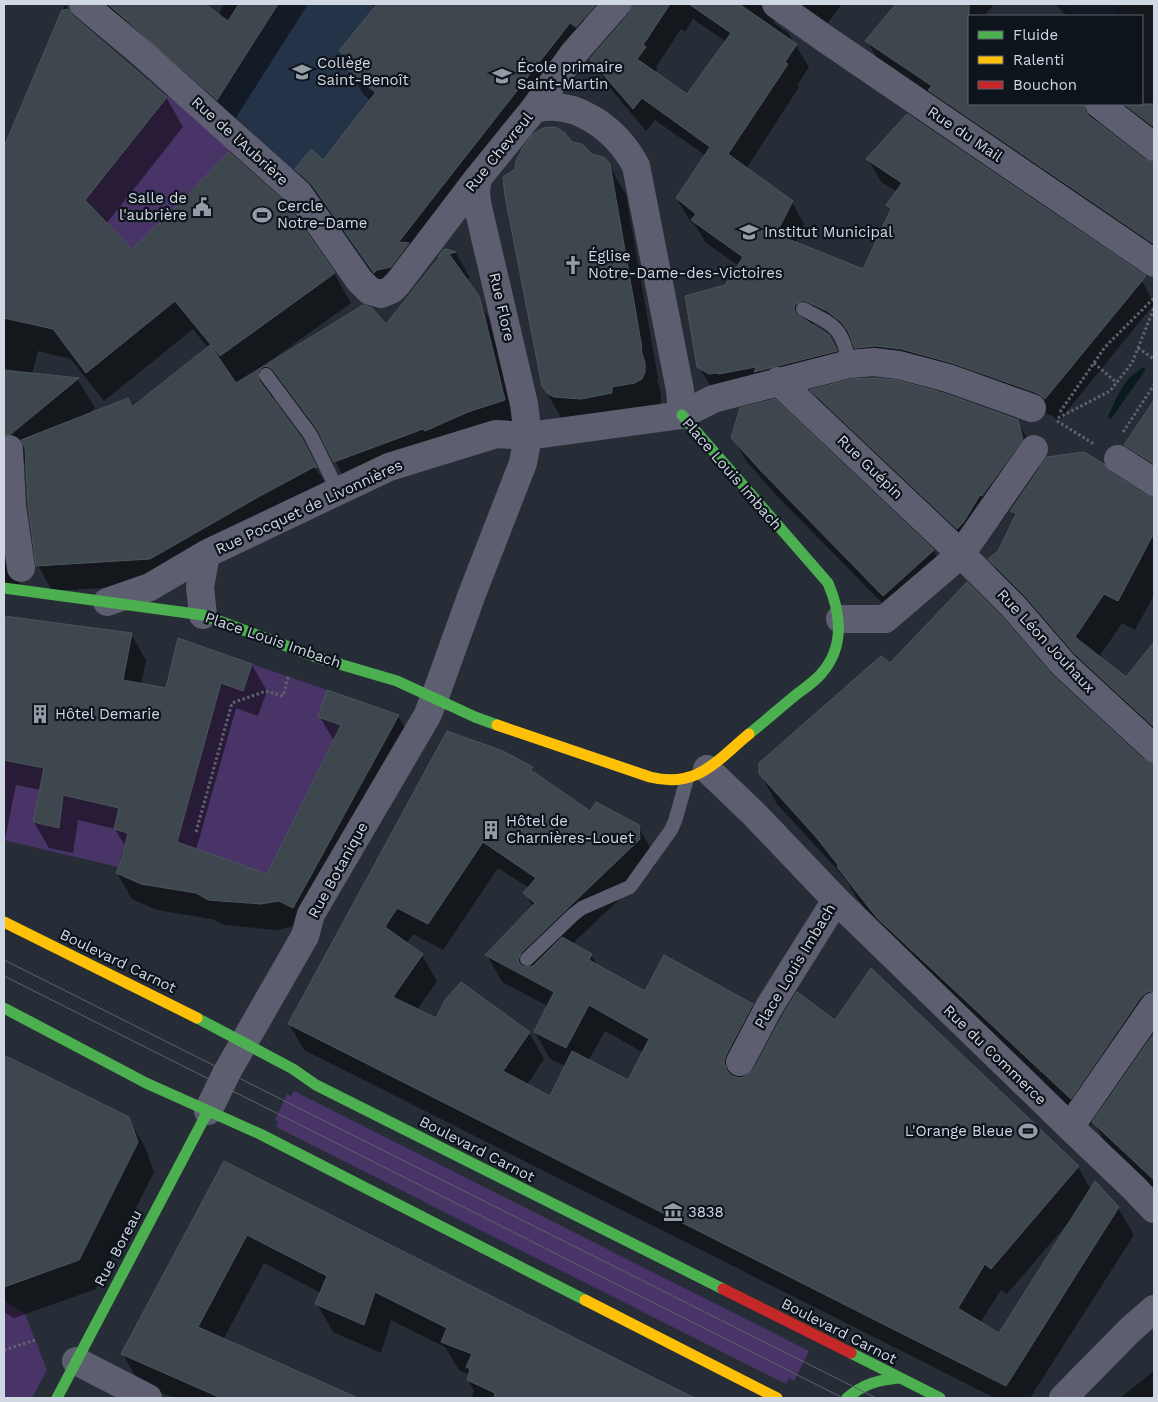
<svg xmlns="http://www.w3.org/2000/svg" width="1158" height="1402" font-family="'Work Sans',sans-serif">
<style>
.built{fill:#243348}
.green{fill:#493467}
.water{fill:#0a1b1d}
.shadow{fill:#0007;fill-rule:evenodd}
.building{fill:#3e464e;stroke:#4c555c;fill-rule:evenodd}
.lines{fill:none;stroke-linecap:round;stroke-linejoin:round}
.path{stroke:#5f636f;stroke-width:3;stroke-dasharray:2.5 2.5;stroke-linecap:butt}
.lane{stroke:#5d5f70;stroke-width:14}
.street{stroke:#5d5f70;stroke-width:28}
.fast{stroke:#4caf50;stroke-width:11}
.slow{stroke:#ffc107;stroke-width:11}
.jam{stroke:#c62828;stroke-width:11}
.tram{stroke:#5e636d;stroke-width:1}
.labels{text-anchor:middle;stroke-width:4.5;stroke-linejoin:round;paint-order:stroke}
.poi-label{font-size:15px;fill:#cfd8e3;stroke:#0e141c;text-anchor:start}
.street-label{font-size:15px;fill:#cfd8e3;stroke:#0e141c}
</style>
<rect width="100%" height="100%" fill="#262d36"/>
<!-- built -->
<path class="built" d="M 239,4 L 585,4 L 378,269 L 369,271 L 334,220 L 338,211 L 247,130 L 248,128 L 225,106 L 222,108 L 191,80 Z
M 1062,4 L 1121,4 L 1112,16 L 1075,16 Z"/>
<!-- green -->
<path class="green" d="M 169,95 L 231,150 L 177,206 L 132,249 L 85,199 Z
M 252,664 L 327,690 L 341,725 L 267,874 L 177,842 L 221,683 L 243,691 Z
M 4,760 L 54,770 L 33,822 L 59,827 L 64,793 L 119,808 L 114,829 L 128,833 L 118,867 L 4,840 Z
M 294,1091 L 809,1351 L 794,1381 L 789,1378 L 786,1384 L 276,1127 L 278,1122 L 275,1120 L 287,1094 L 291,1096 Z
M 4,1300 L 25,1314 L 47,1370 L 32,1398 L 4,1398 Z"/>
<!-- water -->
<path class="water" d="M 1142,367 L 1146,369 L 1111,419 L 1108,417 C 1114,403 1120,389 1130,377 C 1134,373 1139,372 1142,367 Z"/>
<!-- shadow -->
<path class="shadow" d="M 107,4 L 203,4 L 218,16 L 224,4 L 308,4 L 232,124 L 120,26 Z
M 370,4 L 568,4 L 579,12 L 594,36 L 389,297 L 328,210 L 311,194 L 296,169 L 324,162 L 371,101 L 363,94 L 349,69 L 350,67 L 341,51 L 376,8 ZM 364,81 L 382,95 L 380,97 L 364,85 Z
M 640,4 L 737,4 L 739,5 L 740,4 L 842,4 L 822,30 L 776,17 L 774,23 L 788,33 L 809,67 L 798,84 L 799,87 L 746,169 L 792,202 L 804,224 L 795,243 L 864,271 L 891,212 L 887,205 L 897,192 L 881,182 L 868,159 L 1121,268 L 1142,281 L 1154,304 L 1059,421 L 1051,415 L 966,385 L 869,370 L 854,343 L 841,334 L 816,322 L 811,325 L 828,336 L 841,358 L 712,389 L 699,367 L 726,286 L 739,266 L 706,243 L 695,225 L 690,221 L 677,199 L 706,156 L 655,120 L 646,131 L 606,83 L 593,61 ZM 693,19 L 726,42 L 687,96 L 655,73 L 657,70 L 656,67 L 681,29 L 685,32 Z
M 898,4 L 994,4 L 986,14 L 990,16 L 969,16 L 969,104 L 1142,104 L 1142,16 L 1067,16 L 1055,4 L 1154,4 L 1154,139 L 1099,117 L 1096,123 L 1144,161 L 1154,163 L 1154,257 L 880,63 L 867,41 Z
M 65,5 L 72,17 L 166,97 L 183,127 L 106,224 L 132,251 L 334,273 L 351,303 L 267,363 L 268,365 L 386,326 L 440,258 L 439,257 L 444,251 L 456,253 L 470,278 L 465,279 L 492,323 L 519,426 L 349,487 L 327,446 L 289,395 L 279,391 L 272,398 L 301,439 L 319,474 L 320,474 L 330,492 L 164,584 L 52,591 L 38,565 L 27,463 L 16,466 L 20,589 L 4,585 L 4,165 L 14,127 ZM 193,329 L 208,348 L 132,408 L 87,415 L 95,408 L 78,380 L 32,374 L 38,351 L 71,359 L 104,401 Z
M 571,144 L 609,165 L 626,195 L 658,378 L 657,380 L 661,393 L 661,402 L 658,408 L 563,421 L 543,386 Z
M 812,391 L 1017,421 L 1034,450 L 1040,470 L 1109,473 L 1145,497 L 1154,499 L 1154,595 L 1135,630 L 1122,623 L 1099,657 L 1126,679 L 1154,644 L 1154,740 L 1007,589 L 990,559 L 999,552 L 1016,518 L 1010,509 L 999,525 L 997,524 L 979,553 L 829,420 Z
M 1154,402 L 1154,482 L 1143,475 L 1125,445 Z
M 732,437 L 933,550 L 947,575 L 898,619 L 777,496 L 747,462 Z
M 4,618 L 131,634 L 146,660 L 141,685 L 166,690 L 252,665 L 267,691 L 258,716 L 236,708 L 196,850 L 267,875 L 334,741 L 320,717 L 328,692 L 398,716 L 413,742 L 295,926 L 276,930 L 224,925 L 212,919 L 157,910 L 132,899 L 117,873 L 126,848 L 115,829 L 78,820 L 73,853 L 49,848 L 34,822 L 41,790 L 16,785 L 5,839 L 4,838 Z
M 890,664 L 1052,677 L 1128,756 L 1154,773 L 1154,1193 L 1111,1152 L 1093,1121 L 1088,1128 L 896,948 L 856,897 L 848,883 L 835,867 L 777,804 L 760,773 Z
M 447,733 L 532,768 L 535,774 L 590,813 L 638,826 L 653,853 L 655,866 L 572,944 L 591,955 L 599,967 L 645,993 L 752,1005 L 768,1031 L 743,1078 L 749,1077 L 835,1021 L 1078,1167 L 1091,1190 L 1095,1183 L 1118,1208 L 1134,1235 L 1030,1398 L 995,1398 L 304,1050 L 289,1024 ZM 498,868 L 529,888 L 525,893 L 533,907 L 487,955 L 502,982 L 548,1006 L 535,1032 L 550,1059 L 566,1066 L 551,1098 L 527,1085 L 544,1059 L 529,1032 L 437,1020 L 417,1010 L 437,981 L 422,955 L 406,944 L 413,934 L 443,950 ZM 605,1031 L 644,1053 L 629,1082 L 588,1061 ZM 1067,1224 L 1069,1225 L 999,1335 L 980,1323 L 1001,1290 L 1007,1294 Z
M 4,1053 L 18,1063 L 128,1118 L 145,1147 L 154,1172 L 96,1289 L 14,1318 L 4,1312 Z
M 224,1163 L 691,1398 L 472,1398 L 474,1391 L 468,1380 L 470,1375 L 459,1370 L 445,1347 L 391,1320 L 381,1353 L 333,1332 L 317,1304 L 321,1293 L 264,1263 L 223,1340 L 355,1398 L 174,1398 L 139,1383 L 123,1354 Z
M 1154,1371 L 1154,1398 L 1120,1398 Z"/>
<!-- building -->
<path class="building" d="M 121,4 L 205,4 L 228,21 L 239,4 L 278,4 L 217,100 L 109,5 Z
M 377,4 L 596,4 L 576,27 L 570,23 L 397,244 L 401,242 L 409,243 L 391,267 L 377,270 L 374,273 L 312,185 L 295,169 L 311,149 L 323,160 L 376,92 L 347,69 L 353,62 L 339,51 Z
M 632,4 L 670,4 L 643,45 L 646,47 L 637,59 L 687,94 L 731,33 L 689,4 L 739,4 L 797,44 L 785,62 L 788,64 L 728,154 L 793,201 L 776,234 L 863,269 L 891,209 L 886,205 L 902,183 L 866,159 L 907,114 L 1146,276 L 1045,399 L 1037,393 L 952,363 L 901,349 L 876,346 L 855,348 L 848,331 L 841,322 L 827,311 L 803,300 L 795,305 L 794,309 L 796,314 L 829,335 L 837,351 L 754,372 L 756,367 L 719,374 L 716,373 L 709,374 L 697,367 L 685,296 L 725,285 L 743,257 L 691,220 L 696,214 L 676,198 L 710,147 L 642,98 L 633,109 L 590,59 L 629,14 Z
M 896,4 L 969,4 L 969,104 L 1084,104 L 1085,110 L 1089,116 L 1144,159 L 1154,162 L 1154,244 L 928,90 L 932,86 L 865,41 Z
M 68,9 L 73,16 L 167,97 L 85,200 L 132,249 L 177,206 L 229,152 L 287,204 L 335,273 L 220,356 L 175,301 L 86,373 L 53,329 L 4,318 L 4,147 L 62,10 Z
M 1124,104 L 1154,104 L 1154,127 Z
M 552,127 L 558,128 L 565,133 L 572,142 L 582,144 L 592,154 L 605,158 L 610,164 L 642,348 L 641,350 L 645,363 L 645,372 L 642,379 L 635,383 L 612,387 L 612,393 L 581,399 L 554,397 L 548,394 L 542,386 L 505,196 L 503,177 L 515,169 L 516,161 L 523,147 L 533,134 L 543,128 Z
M 446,249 L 456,252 L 449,254 L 479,296 L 484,314 L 505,400 L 468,412 L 425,431 L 423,429 L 334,462 L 317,429 L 273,370 L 269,367 L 264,366 L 258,372 L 259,380 L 302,439 L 317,468 L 314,467 L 260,496 L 150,559 L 36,566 L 28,504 L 25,448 L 21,440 L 128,398 L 132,407 L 210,345 L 236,383 L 363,305 L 372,308 L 386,324 L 440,256 L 438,257 L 443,250 Z
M 4,370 L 79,378 L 11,434 L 4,435 Z
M 874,378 L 896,380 L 943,393 L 1018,420 L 1023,439 L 982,496 L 980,495 L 963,523 L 957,529 L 810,390 L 852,379 Z
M 775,399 L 934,550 L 883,596 L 762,472 L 731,438 L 740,408 Z
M 1154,400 L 1154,464 L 1124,445 Z
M 1084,452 L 1104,464 L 1110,472 L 1146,495 L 1154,497 L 1154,533 L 1118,601 L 1104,594 L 1075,637 L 1126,677 L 1154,642 L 1154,727 L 1075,654 L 1025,596 L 988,559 L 998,551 L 1016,514 L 1010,511 L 1047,457 Z
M 967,582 L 1002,617 L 1053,676 L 1143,759 L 1154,763 L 1154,991 L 1147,992 L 1141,997 L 1071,1099 L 877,918 L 837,867 L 838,865 L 816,837 L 759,774 L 759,763 L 881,656 L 890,663 Z
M 4,616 L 132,633 L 123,680 L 166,688 L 178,638 L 252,664 L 243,691 L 221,683 L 177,842 L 267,874 L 341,725 L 318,717 L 327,690 L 399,715 L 293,908 L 279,901 L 261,904 L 208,900 L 196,893 L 141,884 L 116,873 L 122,858 L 128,833 L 114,829 L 119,808 L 63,795 L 59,828 L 33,822 L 44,768 L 4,760 Z
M 447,731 L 503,751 L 533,767 L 531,770 L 590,811 L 596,802 L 639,825 L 640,839 L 521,953 L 518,961 L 521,965 L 525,967 L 533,966 L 562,937 L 592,954 L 589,960 L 645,991 L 664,955 L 753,1004 L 726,1055 L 724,1062 L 727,1071 L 732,1076 L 740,1078 L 748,1075 L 754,1069 L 783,1015 L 797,992 L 835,1020 L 871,968 L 1079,1166 L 991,1269 L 985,1264 L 958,1308 L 999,1333 L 1095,1181 L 1119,1207 L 1006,1386 L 288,1024 ZM 483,842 L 536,878 L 523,893 L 535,903 L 485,955 L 554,992 L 534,1032 L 566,1048 L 589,1005 L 649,1039 L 628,1080 L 572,1051 L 550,1096 L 503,1071 L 530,1032 L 461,982 L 445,1000 L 436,1018 L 393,997 L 423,954 L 385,927 L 397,908 L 428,924 Z
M 1154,1033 L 1154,1180 L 1092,1122 Z
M 4,1055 L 129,1117 L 138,1142 L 79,1260 L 4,1287 Z
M 224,1161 L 652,1377 L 695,1398 L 494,1398 L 495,1393 L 467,1380 L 470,1369 L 466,1367 L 472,1354 L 441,1342 L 447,1328 L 375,1292 L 364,1325 L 315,1304 L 327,1276 L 247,1235 L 198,1327 L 358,1398 L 221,1398 L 121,1354 Z"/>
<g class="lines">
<!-- path -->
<path class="path" d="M 1138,348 L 1154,359
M 1094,363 L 1117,383
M 1060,412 L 1105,347 L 1154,298
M 1058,418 L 1110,391 L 1132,363 L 1154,308
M 1057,421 L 1094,444
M 1123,432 L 1154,385
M 196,832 L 232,703 L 266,691 L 283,696 L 288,677
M 4,1350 L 35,1340"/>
<!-- lane -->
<path class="lane" d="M 803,309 C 834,325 843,327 849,364
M 266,375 L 310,434 L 338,491
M 527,959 L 574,914 L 582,908 L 630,887 L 671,830 L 675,821 L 687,779"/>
<!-- street -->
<path class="street" d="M 83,4 L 144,55 L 299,194 L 359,280 L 370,291 L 381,294 L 391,290 L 398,283 L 478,178 L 534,109 L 573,54 L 617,4
M 776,4 L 824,38 L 1154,263
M 1099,104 L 1154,147
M 534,109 C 576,98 617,130 636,166 L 680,390 L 682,415
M 778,381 L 961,554 L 1013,606 L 1064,665 L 1154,748
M 9,449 L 12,506 L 21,568
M 1118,459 L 1154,482
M 107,602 L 150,587 L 206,554 L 389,467 L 496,434 L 528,436 L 682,415 L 713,399 L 849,364 L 874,362 L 899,365 L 948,378 L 1032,408
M 203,615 L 200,587 L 206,554
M 840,619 L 885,619 L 961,554 L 1034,449
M 707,769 L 756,816 L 836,900 L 1070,1127 L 1134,1188 L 1154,1209
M 740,1062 L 769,1007 L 836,900
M 208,1111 L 227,1072 L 305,936 L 311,914 L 427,716 L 436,694 L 472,594 L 523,463 L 528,436 L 524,404 L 477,203 L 476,191 L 478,178
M 1070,1127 L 1154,1006
M 76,1361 L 148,1398
M 1063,1398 L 1131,1329 L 1154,1309"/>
<!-- fast -->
<path class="fast" d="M 682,415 L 828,583 C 841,613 845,647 821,674 C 814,682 805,688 797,694 C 781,707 765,721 749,734
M 4,588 L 203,615 L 319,658 L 397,681 L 475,717 L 497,725
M 4,1008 L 146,1083 L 260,1134 L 585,1300
M 197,1018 L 293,1069 L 316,1085 L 723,1289
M 851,1353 L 940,1398
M 57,1398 L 208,1111
M 847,1398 C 863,1384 878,1380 899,1378"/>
<!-- slow -->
<path class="slow" d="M 497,725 L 650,777 C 697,789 716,761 749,734
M 4,922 L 197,1018
M 585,1300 L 777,1398"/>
<!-- jam -->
<path class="jam" d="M 723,1289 L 851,1353"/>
<!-- tram -->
<path class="tram" d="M 4,960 L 876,1398
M 4,976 L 843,1398"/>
</g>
<!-- icons -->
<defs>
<g id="school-bare" transform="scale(1.5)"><path d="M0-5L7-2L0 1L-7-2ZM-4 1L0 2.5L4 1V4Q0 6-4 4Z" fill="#949ca6" stroke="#0e141c" stroke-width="2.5" paint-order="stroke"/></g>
<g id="civic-bare" transform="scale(1.5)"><path d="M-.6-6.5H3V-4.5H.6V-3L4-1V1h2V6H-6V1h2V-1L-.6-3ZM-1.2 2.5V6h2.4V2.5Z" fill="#949ca6" stroke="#0e141c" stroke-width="2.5" paint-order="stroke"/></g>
<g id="stadium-bare" transform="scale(1.5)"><path d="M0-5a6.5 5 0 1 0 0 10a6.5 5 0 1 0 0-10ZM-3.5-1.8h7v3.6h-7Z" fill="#949ca6" stroke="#0e141c" stroke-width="2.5" paint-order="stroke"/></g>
<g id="university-bare" transform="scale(1.5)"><path d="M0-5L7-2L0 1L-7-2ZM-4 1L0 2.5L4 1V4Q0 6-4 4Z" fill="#949ca6" stroke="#0e141c" stroke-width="2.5" paint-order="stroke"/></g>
<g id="church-bare" transform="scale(1.5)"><path d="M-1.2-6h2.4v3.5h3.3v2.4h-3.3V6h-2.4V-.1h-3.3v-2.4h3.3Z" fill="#949ca6" stroke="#0e141c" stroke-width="2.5" paint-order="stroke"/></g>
<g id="building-bare" transform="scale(1.5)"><path d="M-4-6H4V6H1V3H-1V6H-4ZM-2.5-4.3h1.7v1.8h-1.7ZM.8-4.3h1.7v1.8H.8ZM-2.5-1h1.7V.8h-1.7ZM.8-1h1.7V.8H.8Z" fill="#949ca6" stroke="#0e141c" stroke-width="2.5" paint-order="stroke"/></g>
<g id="museum-bare" transform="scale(1.5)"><path d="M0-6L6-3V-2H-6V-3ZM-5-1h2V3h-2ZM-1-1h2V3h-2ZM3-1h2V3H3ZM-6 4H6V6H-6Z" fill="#949ca6" stroke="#0e141c" stroke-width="2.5" paint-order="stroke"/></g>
</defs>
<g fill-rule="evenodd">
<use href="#school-bare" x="302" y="72"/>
<use href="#school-bare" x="502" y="76"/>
<use href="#civic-bare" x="202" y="207"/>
<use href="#stadium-bare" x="262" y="215"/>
<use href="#university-bare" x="749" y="232"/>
<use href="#church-bare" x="573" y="265"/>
<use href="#building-bare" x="40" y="714"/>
<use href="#building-bare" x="491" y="830"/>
<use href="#stadium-bare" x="1028" y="1131"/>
<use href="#museum-bare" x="673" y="1212"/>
</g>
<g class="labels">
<!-- poi labels -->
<g class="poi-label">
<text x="317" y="68">Collège<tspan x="317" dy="17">Saint-Benoît</tspan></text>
<text x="517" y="72">École primaire<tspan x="517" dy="17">Saint-Martin</tspan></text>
<text x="187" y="203" text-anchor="end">Salle de<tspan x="187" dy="17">l'aubrière</tspan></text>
<text x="277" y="211">Cercle<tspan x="277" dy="17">Notre-Dame</tspan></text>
<text x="764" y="237">Institut Municipal</text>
<text x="588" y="261">Église<tspan x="588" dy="17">Notre-Dame-des-Victoires</tspan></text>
<text x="55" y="719">Hôtel Demarie</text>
<text x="506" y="826">Hôtel de<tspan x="506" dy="17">Charnières-Louet</tspan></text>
<text x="1013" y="1136" text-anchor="end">L'Orange Bleue</text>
<text x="688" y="1217">3838</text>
</g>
<!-- street labels -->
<g class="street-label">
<text transform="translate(965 134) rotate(34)" y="5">Rue du Mail</text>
<text transform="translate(240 141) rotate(42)" y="5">Rue de l'Aubrière</text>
<text transform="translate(499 152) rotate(-51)" y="5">Rue Chevreul</text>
<text transform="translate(502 307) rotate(77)" y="5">Rue Flore</text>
<text transform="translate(870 467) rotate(44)" y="5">Rue Guépin</text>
<text transform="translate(732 474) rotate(49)" y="5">Place Louis Imbach</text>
<text transform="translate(309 507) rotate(-25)" y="5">Rue Pocquet de Livonnières</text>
<text transform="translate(273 640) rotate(19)" y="5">Place Louis Imbach</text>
<text transform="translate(1046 641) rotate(47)" y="5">Rue Léon Jouhaux</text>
<text transform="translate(338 870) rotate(-61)" y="5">Rue Botanique</text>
<text transform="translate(118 961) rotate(26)" y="5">Boulevard Carnot</text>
<text transform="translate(795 966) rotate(-59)" y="5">Place Louis Imbach</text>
<text transform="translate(995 1055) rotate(44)" y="5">Rue du Commerce</text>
<text transform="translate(477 1149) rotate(27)" y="5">Boulevard Carnot</text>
<text transform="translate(118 1248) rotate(-62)" y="5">Rue Boreau</text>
<text transform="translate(839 1331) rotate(27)" y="5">Boulevard Carnot</text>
</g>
</g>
<!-- border -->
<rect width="1158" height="1402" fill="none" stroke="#cfd8e3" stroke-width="10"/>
<!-- legend -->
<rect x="968" y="15" width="175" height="90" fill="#0e141c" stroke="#5b626c"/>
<rect x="978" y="31" width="25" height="8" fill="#4caf50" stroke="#5b626c"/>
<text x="1013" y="40" font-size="15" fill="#cfd8e3">Fluide</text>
<rect x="978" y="56" width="25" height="8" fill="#ffc107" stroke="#5b626c"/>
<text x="1013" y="65" font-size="15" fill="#cfd8e3">Ralenti</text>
<rect x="978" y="81" width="25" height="8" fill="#c62828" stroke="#5b626c"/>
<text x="1013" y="90" font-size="15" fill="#cfd8e3">Bouchon</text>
</svg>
